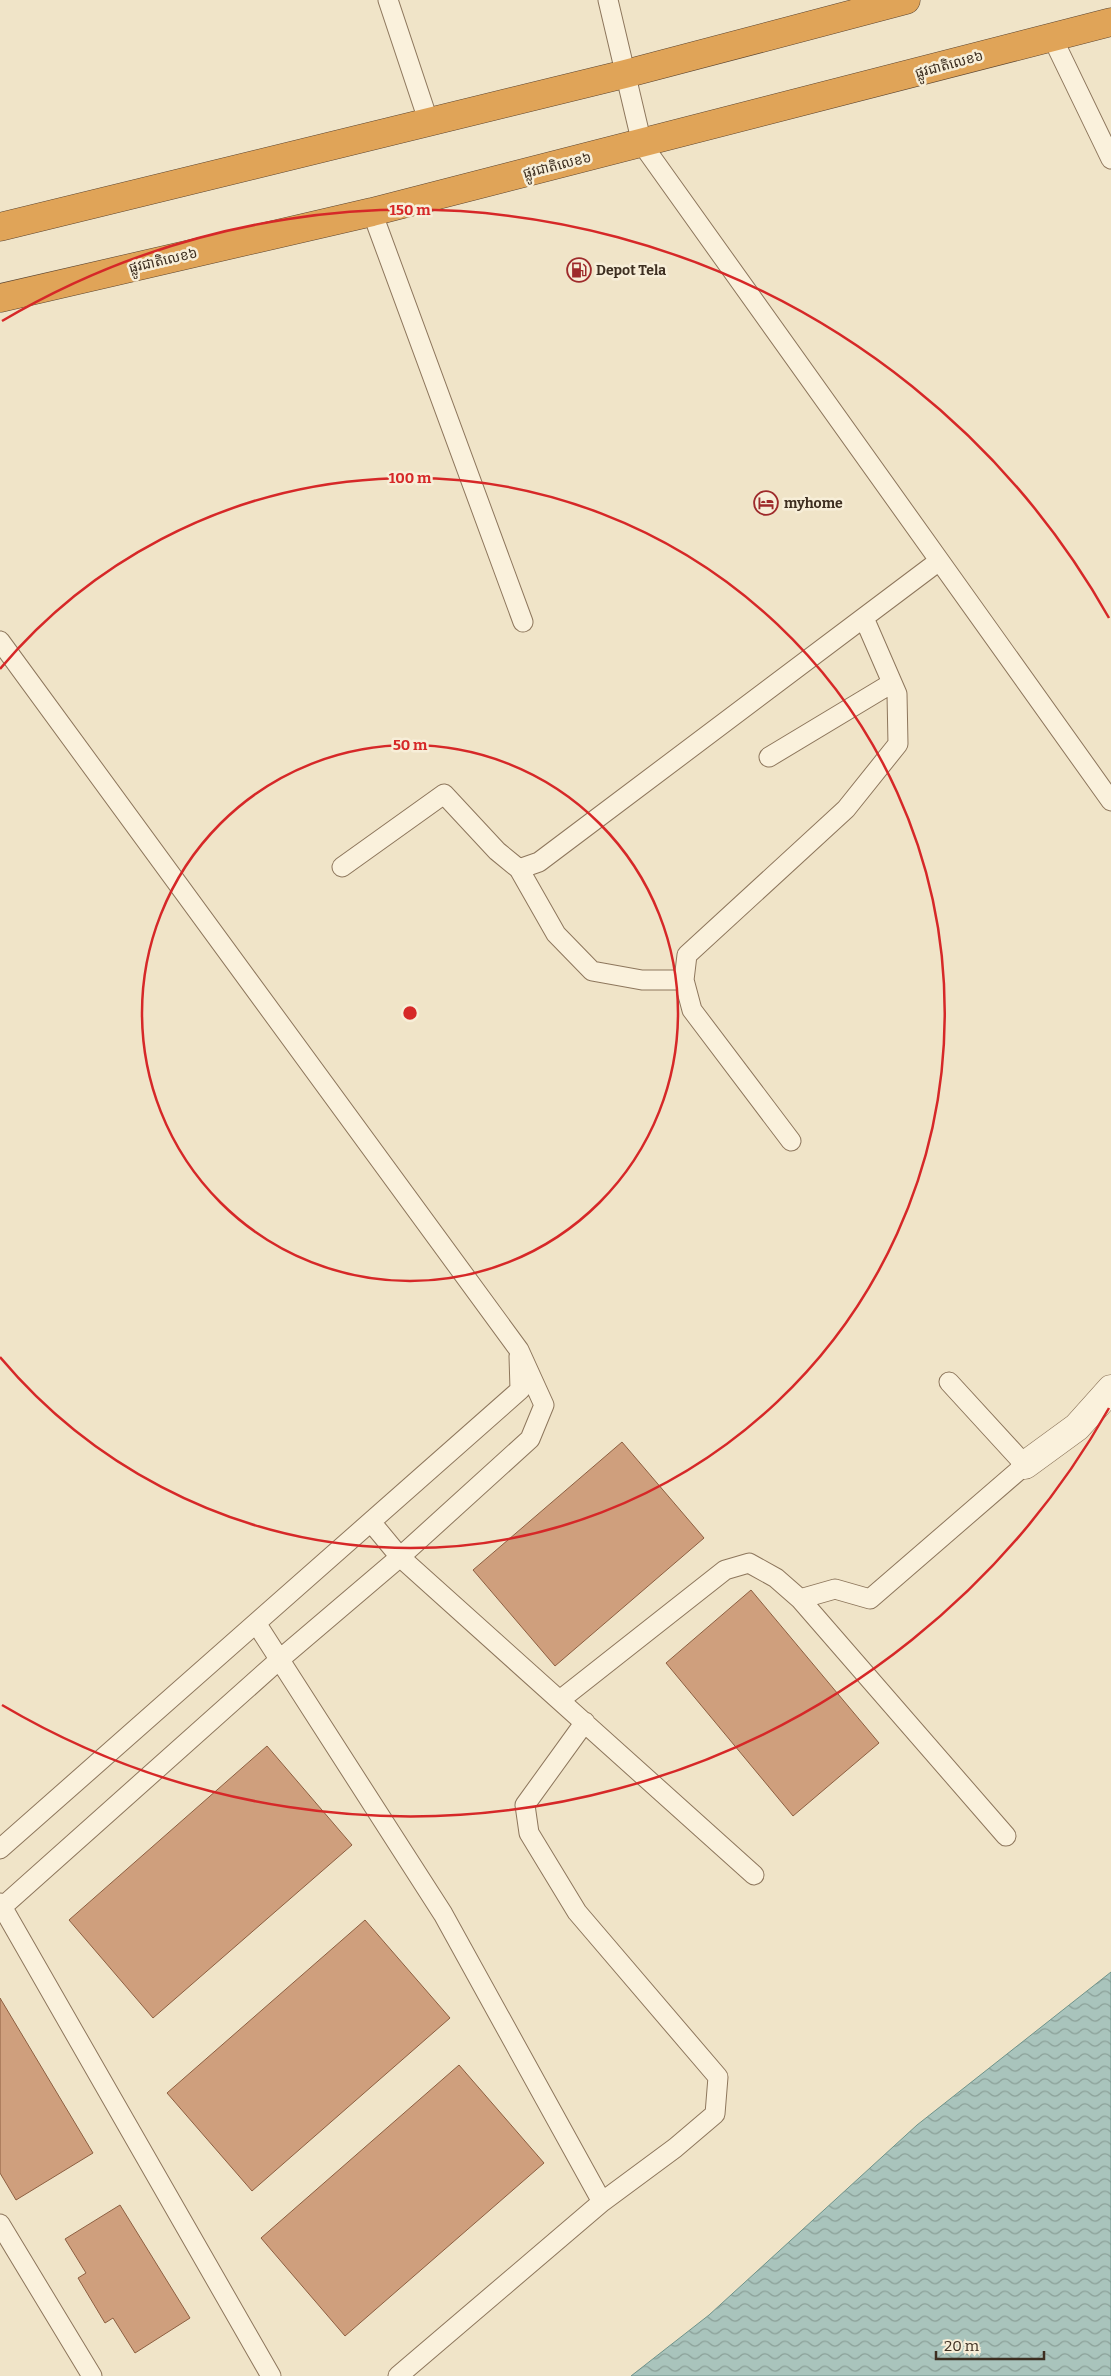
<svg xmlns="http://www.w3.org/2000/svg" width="1111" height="2376" font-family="Bitter,'Noto Sans Khmer',serif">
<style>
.water{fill:url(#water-waves);stroke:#6f938a}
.building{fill:#cf9f7d;stroke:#8d5f41}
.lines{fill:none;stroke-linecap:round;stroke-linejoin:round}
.lane-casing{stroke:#8d765c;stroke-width:21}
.street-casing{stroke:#8d765c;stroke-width:29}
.highway-casing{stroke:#5b4430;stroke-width:29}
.lane{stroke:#faf1dc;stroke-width:19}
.street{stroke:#faf1dc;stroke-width:28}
.highway{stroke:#e0a458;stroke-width:28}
.ring{fill:none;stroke:#d62828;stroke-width:2.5}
.labels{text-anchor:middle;stroke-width:5;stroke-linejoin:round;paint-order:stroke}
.street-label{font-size:14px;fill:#3d2e20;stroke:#f7eed8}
.poi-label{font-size:14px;font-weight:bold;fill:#3d2e20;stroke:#f7eed8;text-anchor:start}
.centre{fill:#d62828;stroke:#f7eed8;stroke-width:2.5}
.ring-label{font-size:15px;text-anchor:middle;font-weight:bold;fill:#d62828;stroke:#f7eed8;stroke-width:5;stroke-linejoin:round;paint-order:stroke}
</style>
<defs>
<pattern id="water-waves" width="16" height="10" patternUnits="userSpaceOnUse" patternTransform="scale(1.25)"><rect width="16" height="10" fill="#a9c4bc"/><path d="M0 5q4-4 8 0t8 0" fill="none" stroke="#8ba098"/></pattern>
</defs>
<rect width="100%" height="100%" fill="#f0e4c8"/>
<!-- water -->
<path class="water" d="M 1111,1972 L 1111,2376 L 631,2376 L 709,2315 L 917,2125 Z"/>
<!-- building -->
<path class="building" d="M 622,1442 L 704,1538 L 555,1666 L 473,1570 Z
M 751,1590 L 879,1743 L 793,1816 L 666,1663 Z
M 267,1746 L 352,1845 L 153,2018 L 69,1920 Z
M 365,1920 L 450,2018 L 252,2191 L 167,2093 Z
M 0,1998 L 93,2153 L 16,2200 L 0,2173 Z
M 459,2065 L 544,2163 L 345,2336 L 261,2238 Z
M 120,2205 L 190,2318 L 135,2353 L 113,2318 L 105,2323 L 78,2278 L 86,2273 L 65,2239 Z"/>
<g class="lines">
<!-- lane casing -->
<g class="lane-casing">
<path id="lane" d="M 388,0 L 428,120
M 608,0 L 642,144 L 1111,801
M 1052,37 L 1111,159
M 372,212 L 523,622
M 0,641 L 519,1350 L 544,1405 L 530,1439 L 400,1557 L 279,1660 L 0,1909
M 769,757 L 892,683
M 342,867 L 444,794 L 497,851 L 519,869 L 539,862 L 939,561
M 519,869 L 556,934 L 592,971 L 642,980 L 684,980
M 791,1141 L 692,1010 L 684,980 L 687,955 L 846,809 L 898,744 L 897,694 L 864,618
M 371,1522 L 400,1557 L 754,1875
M 800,1599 L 835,1589 L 870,1599 L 1025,1465 L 949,1382
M 256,1623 L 443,1914 L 602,2202 L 398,2376
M 560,1700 L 725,1570 L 749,1563 L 776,1578 L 800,1599 L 1006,1836
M 585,1722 L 525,1805 L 529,1833 L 577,1912 L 718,2077 L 715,2114 L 675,2148 L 602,2202
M 0,1849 L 520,1390 L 519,1356
M 0,1903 L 271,2376
M 0,2224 L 92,2376"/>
</g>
<!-- street casing -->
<g class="street-casing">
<path id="street" d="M 1025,1465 L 1077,1427 L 1111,1389"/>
</g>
<!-- highway casing -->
<g class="highway-casing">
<path id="highway" d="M 0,227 L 625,74 L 906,0
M 0,298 L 372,212 L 1111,22"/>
</g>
<!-- lane -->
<use href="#lane" class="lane"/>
<!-- street -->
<use href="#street" class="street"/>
<!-- highway -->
<use href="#highway" class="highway"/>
</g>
<!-- distance rings -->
<g class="ring">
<circle cx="410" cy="1013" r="268"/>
<path d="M0 669A535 535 0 1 1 0 1357"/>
<path d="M1109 1408A803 803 0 0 1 2 1705M2 321A803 803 0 0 1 1109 618"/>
</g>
<!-- icons -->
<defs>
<g id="fuel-ring" transform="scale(1.25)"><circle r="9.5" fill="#f7eed8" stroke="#9e2a2b" stroke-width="1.5"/><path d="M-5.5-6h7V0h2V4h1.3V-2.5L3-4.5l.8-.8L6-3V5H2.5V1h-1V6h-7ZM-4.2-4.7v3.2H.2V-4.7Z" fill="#9e2a2b"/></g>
<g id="hotel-ring" transform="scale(1.25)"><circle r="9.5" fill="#f7eed8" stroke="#9e2a2b" stroke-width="1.5"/><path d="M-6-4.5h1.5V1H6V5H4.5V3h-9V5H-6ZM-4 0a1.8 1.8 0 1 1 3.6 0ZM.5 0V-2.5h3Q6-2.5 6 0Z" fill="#9e2a2b"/></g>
</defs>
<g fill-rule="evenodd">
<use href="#fuel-ring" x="579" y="270"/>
<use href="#hotel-ring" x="766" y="503"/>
</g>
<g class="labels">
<!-- street labels -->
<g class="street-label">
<text transform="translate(949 64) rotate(-15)" y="5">ផ្លូវជាតិលេខ៦</text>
<text transform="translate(557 165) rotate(-14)" y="5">ផ្លូវជាតិលេខ៦</text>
<text transform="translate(163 260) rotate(-13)" y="5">ផ្លូវជាតិលេខ៦</text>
</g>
<!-- poi labels -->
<g class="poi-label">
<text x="596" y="275">Depot Tela</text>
<text x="784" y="508">myhome</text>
</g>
</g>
<circle cx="410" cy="1013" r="8" class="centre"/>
<g class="ring-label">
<text x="410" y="215">150 m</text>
<text x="410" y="483">100 m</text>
<text x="410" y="750">50 m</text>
</g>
<!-- scale -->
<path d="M936 2351v8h108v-8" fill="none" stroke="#3d2e20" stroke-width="2.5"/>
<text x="944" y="2351" font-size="15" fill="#3d2e20" stroke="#f7eed8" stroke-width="4" paint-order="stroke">20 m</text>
</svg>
